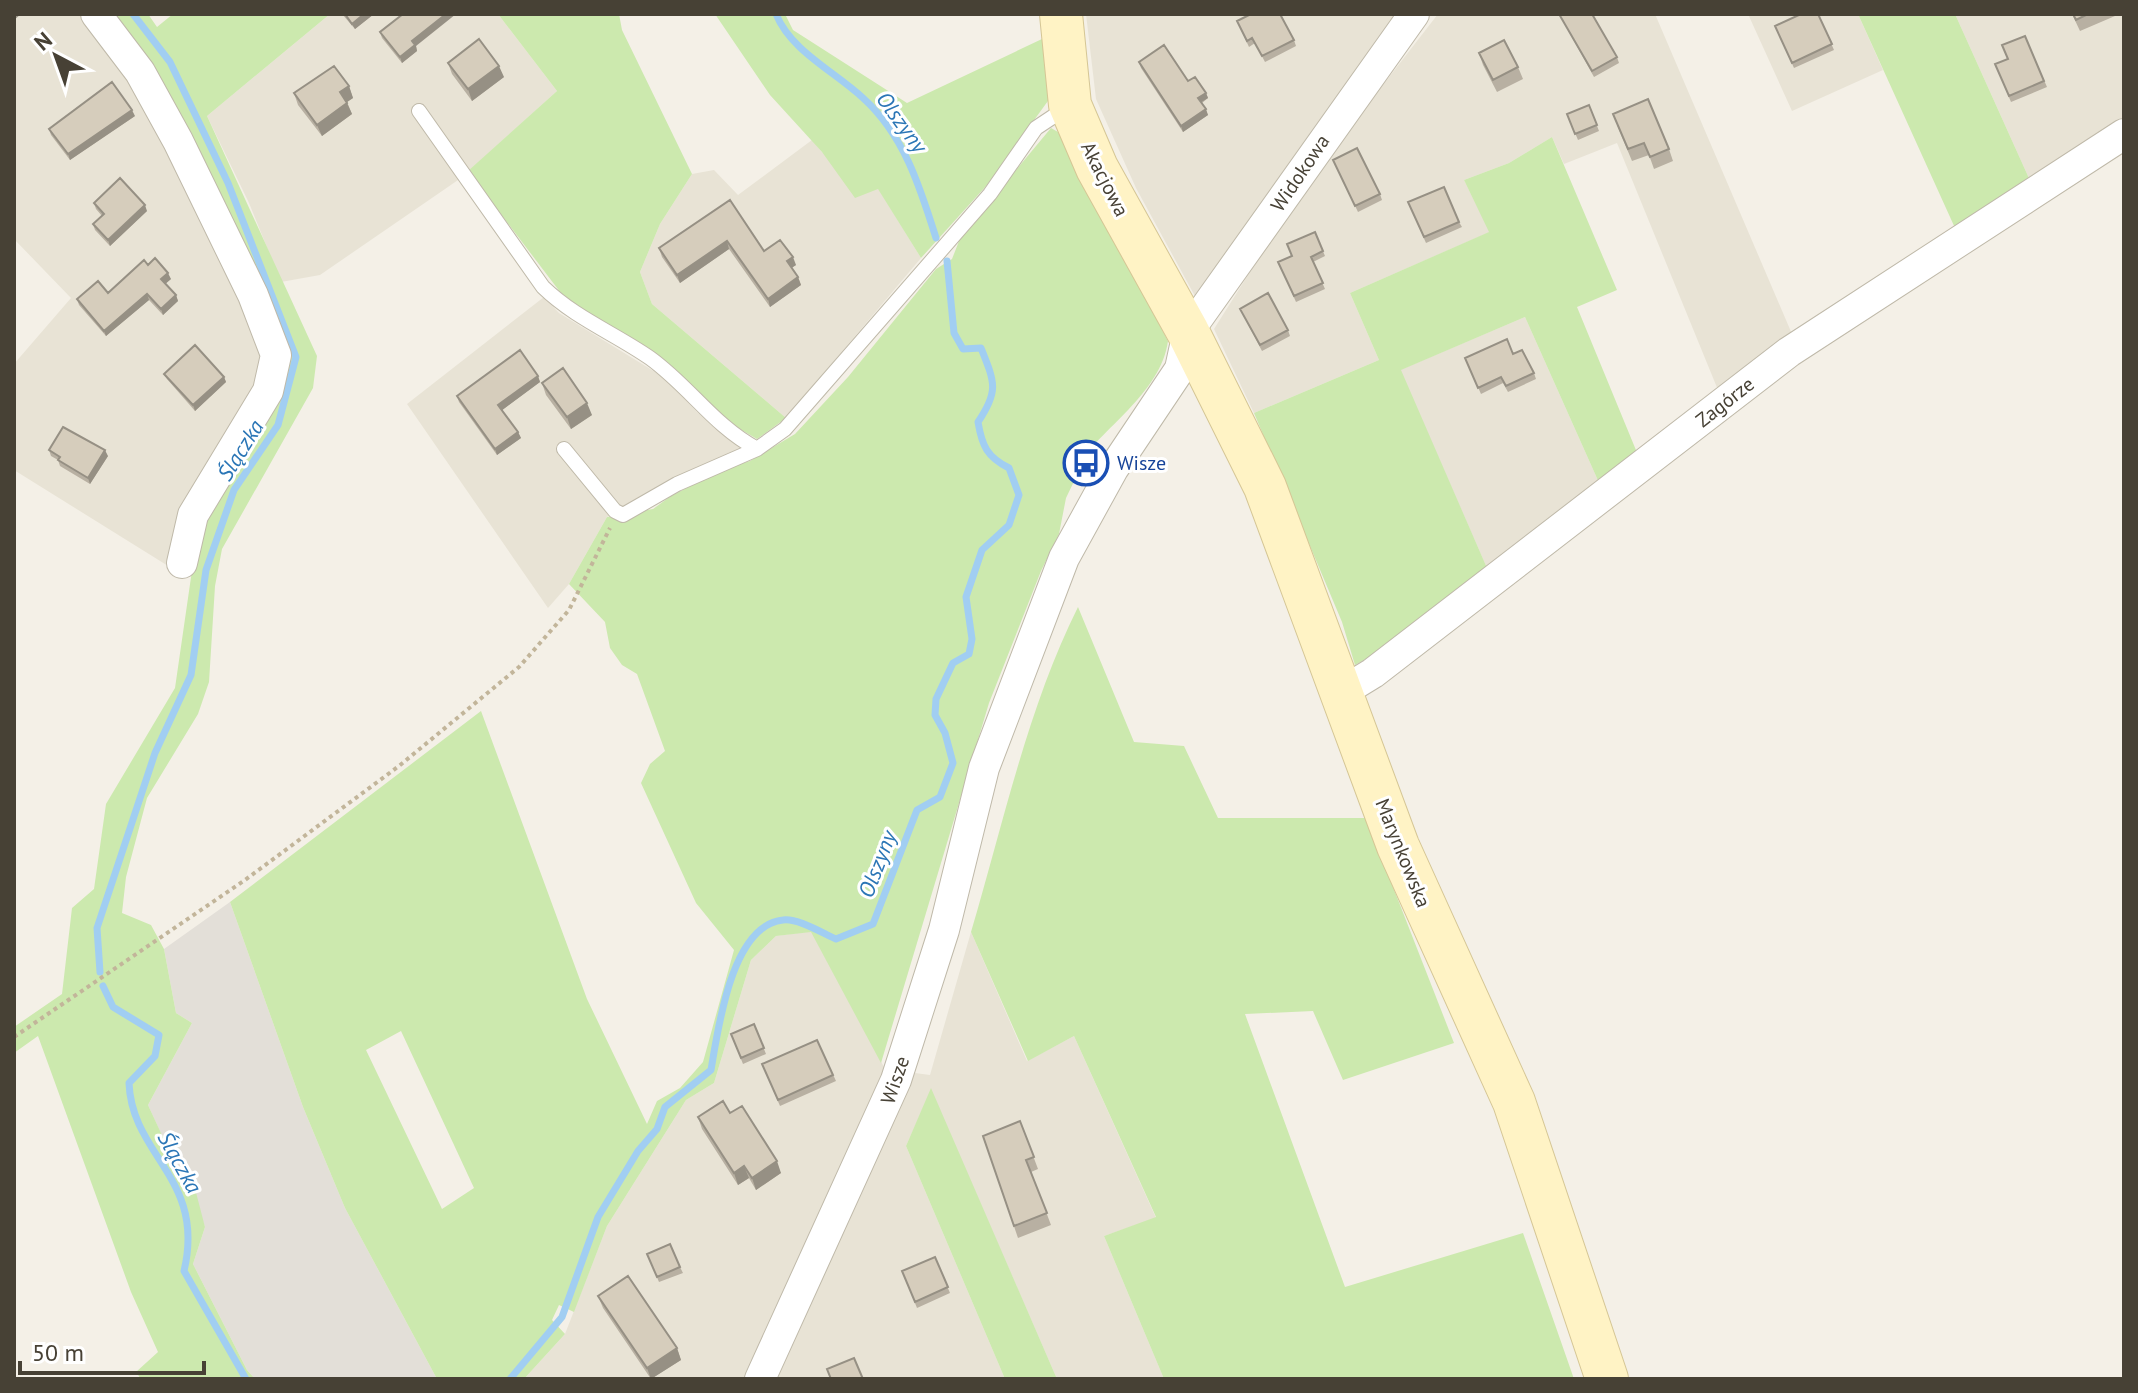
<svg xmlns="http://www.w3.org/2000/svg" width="2138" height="1393" font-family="'PT Sans',sans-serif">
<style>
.residential{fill:#e8e3d5}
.industrial{fill:#e3dfd8}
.green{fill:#cce9ae;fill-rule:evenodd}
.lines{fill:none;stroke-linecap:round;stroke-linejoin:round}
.stream{stroke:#a1cef2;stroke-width:7}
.lane-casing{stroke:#bfb9a9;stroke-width:16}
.street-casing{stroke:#bfb9a9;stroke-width:32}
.secondary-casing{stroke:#d5c695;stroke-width:44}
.path{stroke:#c2b59a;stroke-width:4;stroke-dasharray:4 4;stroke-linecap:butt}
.lane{stroke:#fff;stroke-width:14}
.street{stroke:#fff;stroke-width:30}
.secondary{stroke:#fff3c5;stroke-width:42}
.wall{fill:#b8b0a2}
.shaded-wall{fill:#969084}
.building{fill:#d6cdbc;stroke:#969084;stroke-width:2}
.labels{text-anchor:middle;stroke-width:6;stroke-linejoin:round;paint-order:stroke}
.street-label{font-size:20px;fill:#474135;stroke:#fff}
.transit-label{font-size:20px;fill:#164399;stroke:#fff;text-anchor:start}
.water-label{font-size:22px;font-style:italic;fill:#2b76b6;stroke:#fff}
</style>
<rect width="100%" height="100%" fill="#f4f0e7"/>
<!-- residential -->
<path class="residential" d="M 14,14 L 87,14 L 162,133 L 270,361 L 173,569 L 14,470 L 14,364 L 71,298 L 14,239 Z
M 330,14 L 498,14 L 557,91 L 461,178 L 320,275 L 281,282 L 249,203 L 207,116 Z
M 1086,14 L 1404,14 L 1196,298 L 1136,188 L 1096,99 Z
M 1438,14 L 1655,14 L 1792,334 L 1718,390 L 1617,143 L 1564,164 L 1552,137 L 1509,163 L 1464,180 L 1490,232 L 1350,293 L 1379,360 L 1254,413 L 1214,329 L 1303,188 Z
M 1748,14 L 1858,14 L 1883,70 L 1792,111 Z
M 1955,14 L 2124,14 L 2124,118 L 2032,185 Z
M 812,140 L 822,152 L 878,188 L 921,258 L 786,418 L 652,304 L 640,272 L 660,224 L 692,174 L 714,170 L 738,195 Z
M 544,297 L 559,313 L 665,378 L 697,412 L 743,449 L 652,490 L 607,517 L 569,584 L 548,608 L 407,404 Z
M 1525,317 L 1600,485 L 1487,568 L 1400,370 Z
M 811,931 L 885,1069 L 930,1075 L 971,932 L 1027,1061 L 1074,1036 L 1156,1218 L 1104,1236 L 1164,1379 L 1057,1379 L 931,1090 L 906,1146 L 1005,1379 L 524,1379 L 565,1334 L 607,1226 L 686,1100 L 714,1083 L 751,960 L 776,936 Z"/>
<!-- industrial -->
<path class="industrial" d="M 230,902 L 303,1107 L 345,1208 L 437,1379 L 255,1379 L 247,1370 L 193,1264 L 205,1227 L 186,1173 L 174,1162 L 148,1105 L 192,1023 L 176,1013 L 164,949 Z"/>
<!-- green -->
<path class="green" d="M 105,14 L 148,14 L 157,27 L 173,14 L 330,14 L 207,116 L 317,356 L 313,388 L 222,549 L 215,586 L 209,682 L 198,714 L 147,798 L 126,877 L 122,913 L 151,925 L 164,949 L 176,1013 L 192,1023 L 148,1105 L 174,1161 L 193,1181 L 205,1227 L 193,1264 L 247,1370 L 255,1379 L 141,1379 L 136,1372 L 158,1352 L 131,1292 L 38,1036 L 14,1053 L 14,1027 L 62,994 L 72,908 L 94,889 L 106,804 L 175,688 L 199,522 L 286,367 Z
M 498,14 L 619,14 L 622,30 L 692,174 L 660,224 L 640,272 L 652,304 L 786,418 L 757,439 L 721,418 L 570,305 L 468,171 L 557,91 Z
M 715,14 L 785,14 L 793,30 L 907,103 L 1042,39 L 1053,94 L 987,185 L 921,258 L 878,189 L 855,198 L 822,152 L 770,95 Z
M 1858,14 L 1955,14 L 2032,185 L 1955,228 Z
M 1051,128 L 1058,132 L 1168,341 C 1161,393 1101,429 1075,468 L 1079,471 L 1066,498 L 1059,534 L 1041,571 L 989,703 L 881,1063 L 811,932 L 776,936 L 751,960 L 714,1083 L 686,1100 L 607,1226 L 574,1312 L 559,1305 L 552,1320 L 565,1334 L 524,1379 L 437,1379 L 345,1208 L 303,1107 L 230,902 L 481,711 L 587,999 L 647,1124 L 657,1101 L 680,1088 L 703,1062 L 734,950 L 696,903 L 641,783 L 650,764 L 665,751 L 637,674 L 622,665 L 610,648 L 605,622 L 569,584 L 607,517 L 653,509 L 671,496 L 726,468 L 750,461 L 795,434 L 848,377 L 936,269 L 952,259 L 961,236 ZM 401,1031 L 474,1188 L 442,1209 L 366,1050 Z
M 1552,137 L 1617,290 L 1577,307 L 1638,455 L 1600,485 L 1525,317 L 1401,370 L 1487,568 L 1389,646 L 1355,665 L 1342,622 L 1254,413 L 1379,360 L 1350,293 L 1489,232 L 1464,180 L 1509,163 Z
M 1078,607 L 1134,742 L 1184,746 L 1218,818 L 1366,818 L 1454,1043 L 1343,1080 L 1313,1011 L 1245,1014 L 1345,1287 L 1523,1233 L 1574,1379 L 1164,1379 L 1104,1236 L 1156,1217 L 1074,1036 L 1028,1061 L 971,932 C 1003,824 1028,707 1078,607 Z
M 931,1088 L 1057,1379 L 1005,1379 L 906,1146 Z"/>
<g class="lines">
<!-- stream -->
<path class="stream" d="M 776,14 C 791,51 834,71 863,98 C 904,135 920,187 936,238
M 100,972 L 97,928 L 155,753 L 191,675 L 206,570 L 234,490 L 278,425 L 296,357 L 228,183 L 170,62 L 133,14
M 103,986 L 113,1007 L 159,1035 L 155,1056 L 129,1083 C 132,1157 206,1178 184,1271 L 246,1379
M 510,1379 L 562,1317 L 598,1217 L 638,1151 L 657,1129 L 665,1107 L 711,1070 C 718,1030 731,925 783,920 C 798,918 822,933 836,939 L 873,924 L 917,810 L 940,797 L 953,763 L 945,733 L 935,715 L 936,699 L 953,663 L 969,654 L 972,639 L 966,597 L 982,550 L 1009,525 L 1019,495 L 1009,468 C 987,457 982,446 978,422 C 999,391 995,383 981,348 L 963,349 L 954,333 L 947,261"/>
<!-- lane casing -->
<g class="lane-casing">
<path id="lane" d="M 419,111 L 543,287 C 575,318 614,333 650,358 C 690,387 713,425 757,449
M 564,449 L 615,511 L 623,515 L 677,484 L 757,449 L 785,429 L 990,194 L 1036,128 L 1066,108"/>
</g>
<!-- street casing -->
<g class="street-casing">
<path id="street" d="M 96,14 L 140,72 L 178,141 L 253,295 L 276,355 L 268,391 L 193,515 L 182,563
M 1342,692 L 1373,673 L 1789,352 L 2124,134
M 760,1379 L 896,1080 L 944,930 L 984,768 L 1064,558 L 1113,469 L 1180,369 L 1188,332 L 1414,14"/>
</g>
<!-- secondary casing -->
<g class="secondary-casing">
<path id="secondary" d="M 1061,14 L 1070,105 L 1097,168 L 1188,332 L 1265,487 L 1398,846 L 1514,1102 L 1607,1379"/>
</g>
<!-- path -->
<path class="path" d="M 14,1037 L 245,880 L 399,766 L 519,667 L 569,610 L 610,528"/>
<!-- lane -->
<use href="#lane" class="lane"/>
<!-- street -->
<use href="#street" class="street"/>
<!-- secondary -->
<use href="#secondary" class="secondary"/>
</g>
<!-- wall -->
<path class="wall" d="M 342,14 L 374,14 L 355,29 Z
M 1559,14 L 1617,57 L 1619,63 L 1594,77 Z
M 1818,14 L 1834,50 L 1794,68 L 1775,26 Z
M 2072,14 L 2114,14 L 2115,16 L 2080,31 Z
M 1237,21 L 1294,40 L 1296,46 L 1265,62 L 1255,43 L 1249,47 Z
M 380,32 L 416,46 L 417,51 L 402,63 L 382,38 Z
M 2025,36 L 2047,87 L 2011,102 L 1995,64 L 2008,59 Z
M 1479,53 L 1518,67 L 1523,79 L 1497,92 L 1483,65 Z
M 1139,62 L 1188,81 L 1206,93 L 1208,98 L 1202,103 L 1208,115 L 1183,132 L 1141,68 Z
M 448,63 L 504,77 L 472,101 L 452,74 Z
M 349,86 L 353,98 L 347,102 L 352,114 L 322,136 L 298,105 L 294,93 Z
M 1589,105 L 1599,131 L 1578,140 L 1567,114 Z
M 135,116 L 70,160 L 51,135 L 49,129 Z
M 1617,125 L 1669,149 L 1673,161 L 1654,169 L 1649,155 L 1632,161 Z
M 1333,160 L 1380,194 L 1382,200 L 1358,212 Z
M 730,200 L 764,251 L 796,265 L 791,268 L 798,277 L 801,285 L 770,307 L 729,249 L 680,283 L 662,257 L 659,248 Z
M 1408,202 L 1459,222 L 1462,227 L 1426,243 Z
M 94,203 L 147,211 L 110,246 L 95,230 L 93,224 L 102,216 L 96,209 Z
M 1315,232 L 1325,256 L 1313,262 L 1325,289 L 1296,302 L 1281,268 Z
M 148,265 L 171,279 L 165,284 L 176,295 L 178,301 L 163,315 L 149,300 L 106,336 L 79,305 L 77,299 L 108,293 Z
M 1240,309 L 1288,330 L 1290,336 L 1262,351 Z
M 1513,354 L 1534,373 L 1536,379 L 1508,392 L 1503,383 L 1481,394 L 1465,358 Z
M 164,374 L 224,377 L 226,382 L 195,411 L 167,379 Z
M 538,376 L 540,382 L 502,410 L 518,432 L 521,438 L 497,455 L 459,402 L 457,396 Z
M 542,383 L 592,415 L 571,429 L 546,395 Z
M 49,450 L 108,456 L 90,484 L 60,466 L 58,460 L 51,456 Z
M 754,1024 L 766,1054 L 743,1064 L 731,1034 Z
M 817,1040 L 836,1081 L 780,1106 L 762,1064 Z
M 730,1113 L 781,1173 L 756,1190 L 749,1178 L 738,1185 L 702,1129 L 698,1117 Z
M 1020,1121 L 1038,1169 L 1031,1172 L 1051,1225 L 1018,1238 L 983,1136 Z
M 647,1254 L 680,1267 L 683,1273 L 659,1282 Z
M 935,1257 L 950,1293 L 917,1308 L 902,1271 Z
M 598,1296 L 677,1348 L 681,1360 L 651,1379 L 603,1308 Z"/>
<!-- shaded-wall -->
<path class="shaded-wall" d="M 14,14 L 21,14 L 14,20 Z
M 364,14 L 374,14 L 355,29 L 352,24 Z
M 446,14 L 456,14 L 416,46 L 417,51 L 402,63 L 400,57 L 412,41 Z
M 499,66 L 504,77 L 472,101 L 468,89 Z
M 349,86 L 353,98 L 344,104 L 340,92 Z
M 1206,93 L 1208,98 L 1200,103 L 1198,98 Z
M 347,103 L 352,114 L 322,136 L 317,125 Z
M 1206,109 L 1208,115 L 1183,132 L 1181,126 Z
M 132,110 L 135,116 L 70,160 L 68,154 Z
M 145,205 L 147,211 L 110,246 L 108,240 Z
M 727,241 L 729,249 L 680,283 L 677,275 Z
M 793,257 L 796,265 L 790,269 L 787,261 Z
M 168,273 L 171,279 L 164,285 L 161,279 Z
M 798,277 L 801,285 L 770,307 L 768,299 Z
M 147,294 L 149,300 L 106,336 L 104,331 Z
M 176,295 L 178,301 L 163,315 L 161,309 Z
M 538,376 L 540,382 L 501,411 L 498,405 Z
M 224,377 L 226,382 L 195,411 L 193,405 Z
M 587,403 L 592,415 L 571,429 L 567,417 Z
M 518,432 L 521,438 L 497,455 L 495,449 Z
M 105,450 L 108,456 L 90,484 L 88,478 Z
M 777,1161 L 781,1173 L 756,1190 L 752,1178 Z
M 744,1166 L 749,1178 L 738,1185 L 734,1173 Z
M 677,1348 L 681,1360 L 651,1379 L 647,1368 Z"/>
<!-- building -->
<path class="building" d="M 345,14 L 364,14 L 352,24 Z
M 403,14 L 446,14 L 412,41 L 415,45 L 400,57 L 380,32 Z
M 1251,14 L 1280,14 L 1294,40 L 1262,56 L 1252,38 L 1247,41 L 1237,21 Z
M 1559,14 L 1592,14 L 1617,57 L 1592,71 Z
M 1801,14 L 1818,14 L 1832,44 L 1792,63 L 1775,26 Z
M 2073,14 L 2088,14 L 2076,20 Z
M 2025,36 L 2044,81 L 2009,96 L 1995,64 L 2008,59 L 2002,45 Z
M 479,39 L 499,66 L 468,89 L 448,63 Z
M 1504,40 L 1518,67 L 1493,80 L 1479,53 Z
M 1164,45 L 1188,81 L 1195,77 L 1206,93 L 1198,98 L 1206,109 L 1181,126 L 1139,62 Z
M 334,66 L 349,86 L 340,92 L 347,103 L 317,125 L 294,93 Z
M 112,82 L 132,110 L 68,154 L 49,129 Z
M 1648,99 L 1669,149 L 1650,157 L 1644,143 L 1628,149 L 1613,114 Z
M 1589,105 L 1597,125 L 1575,134 L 1567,114 Z
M 1357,148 L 1380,194 L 1355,206 L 1333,160 Z
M 120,178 L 145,205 L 108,240 L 93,224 L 104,214 L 94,203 Z
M 1444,187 L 1459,222 L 1424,237 L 1408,202 Z
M 730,200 L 764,251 L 780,240 L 793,257 L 787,261 L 798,277 L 768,299 L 727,241 L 677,275 L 659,248 Z
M 1315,232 L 1323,251 L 1311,257 L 1323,283 L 1294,296 L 1278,262 L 1292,256 L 1287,244 Z
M 155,258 L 168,273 L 161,279 L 176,295 L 161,309 L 147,294 L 104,331 L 77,299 L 98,281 L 108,293 L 144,260 L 148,265 Z
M 1268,293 L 1288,330 L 1260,345 L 1240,309 Z
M 1507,339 L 1513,354 L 1522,350 L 1534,373 L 1506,386 L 1501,377 L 1478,388 L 1465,358 Z
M 195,345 L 224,377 L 193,405 L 164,374 Z
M 520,350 L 538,376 L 498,405 L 518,432 L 495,449 L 457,396 Z
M 563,368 L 587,403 L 567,417 L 542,383 Z
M 63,427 L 105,450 L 88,478 L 58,460 L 60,457 L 49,450 Z
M 754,1024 L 764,1048 L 741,1058 L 731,1034 Z
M 817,1040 L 833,1075 L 778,1100 L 762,1064 Z
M 723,1101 L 730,1113 L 742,1106 L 777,1161 L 752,1178 L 744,1166 L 734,1173 L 698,1117 Z
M 1020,1121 L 1034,1157 L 1026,1160 L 1047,1213 L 1014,1226 L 983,1136 Z
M 670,1244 L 680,1267 L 657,1277 L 647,1254 Z
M 935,1257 L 948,1287 L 915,1302 L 902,1271 Z
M 628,1276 L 677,1348 L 647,1368 L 598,1296 Z
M 854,1358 L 863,1379 L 831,1379 L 827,1369 Z"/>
<!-- icons -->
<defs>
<g id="bus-ring" transform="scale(2.3)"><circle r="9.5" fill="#fff" stroke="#1a4fb4" stroke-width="1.5"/><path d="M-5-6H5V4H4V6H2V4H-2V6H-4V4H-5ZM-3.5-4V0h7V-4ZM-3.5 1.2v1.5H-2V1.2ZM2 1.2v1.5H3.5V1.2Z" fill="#1a4fb4"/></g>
</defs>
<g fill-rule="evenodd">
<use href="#bus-ring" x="1086" y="463"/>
</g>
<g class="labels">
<!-- street labels -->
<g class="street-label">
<text transform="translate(1300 173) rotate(-56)" y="7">Widokowa</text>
<text transform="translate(1105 179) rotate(63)" y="7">Akacjowa</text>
<text transform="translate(1725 402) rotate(-38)" y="7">Zagórze</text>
<text transform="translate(1403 853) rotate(68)" y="7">Marynkowska</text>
<text transform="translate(895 1080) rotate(-71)" y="7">Wisze</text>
</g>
<!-- transit labels -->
<g class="transit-label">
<text x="1117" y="470">Wisze</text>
</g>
<!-- water labels -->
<g class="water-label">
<text transform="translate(902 122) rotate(54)" y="8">Olszyny</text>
<text transform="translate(240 450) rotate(-58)" y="8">Ślączka</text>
<text transform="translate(877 864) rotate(-69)" y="8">Olszyny</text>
<text transform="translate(180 1162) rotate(61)" y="8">Ślączka</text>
</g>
</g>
<!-- border -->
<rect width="2138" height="1393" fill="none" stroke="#474135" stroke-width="32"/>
<!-- north arrow -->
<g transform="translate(56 56) rotate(319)" stroke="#ffffff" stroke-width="6" paint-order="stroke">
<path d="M0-6L14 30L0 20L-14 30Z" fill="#474135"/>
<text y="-12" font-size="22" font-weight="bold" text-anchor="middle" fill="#474135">N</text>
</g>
<!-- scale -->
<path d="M20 1361v12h184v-12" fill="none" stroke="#474135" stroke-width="4"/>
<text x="32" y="1361" font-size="24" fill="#474135" stroke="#ffffff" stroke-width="6" paint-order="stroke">50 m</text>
</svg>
